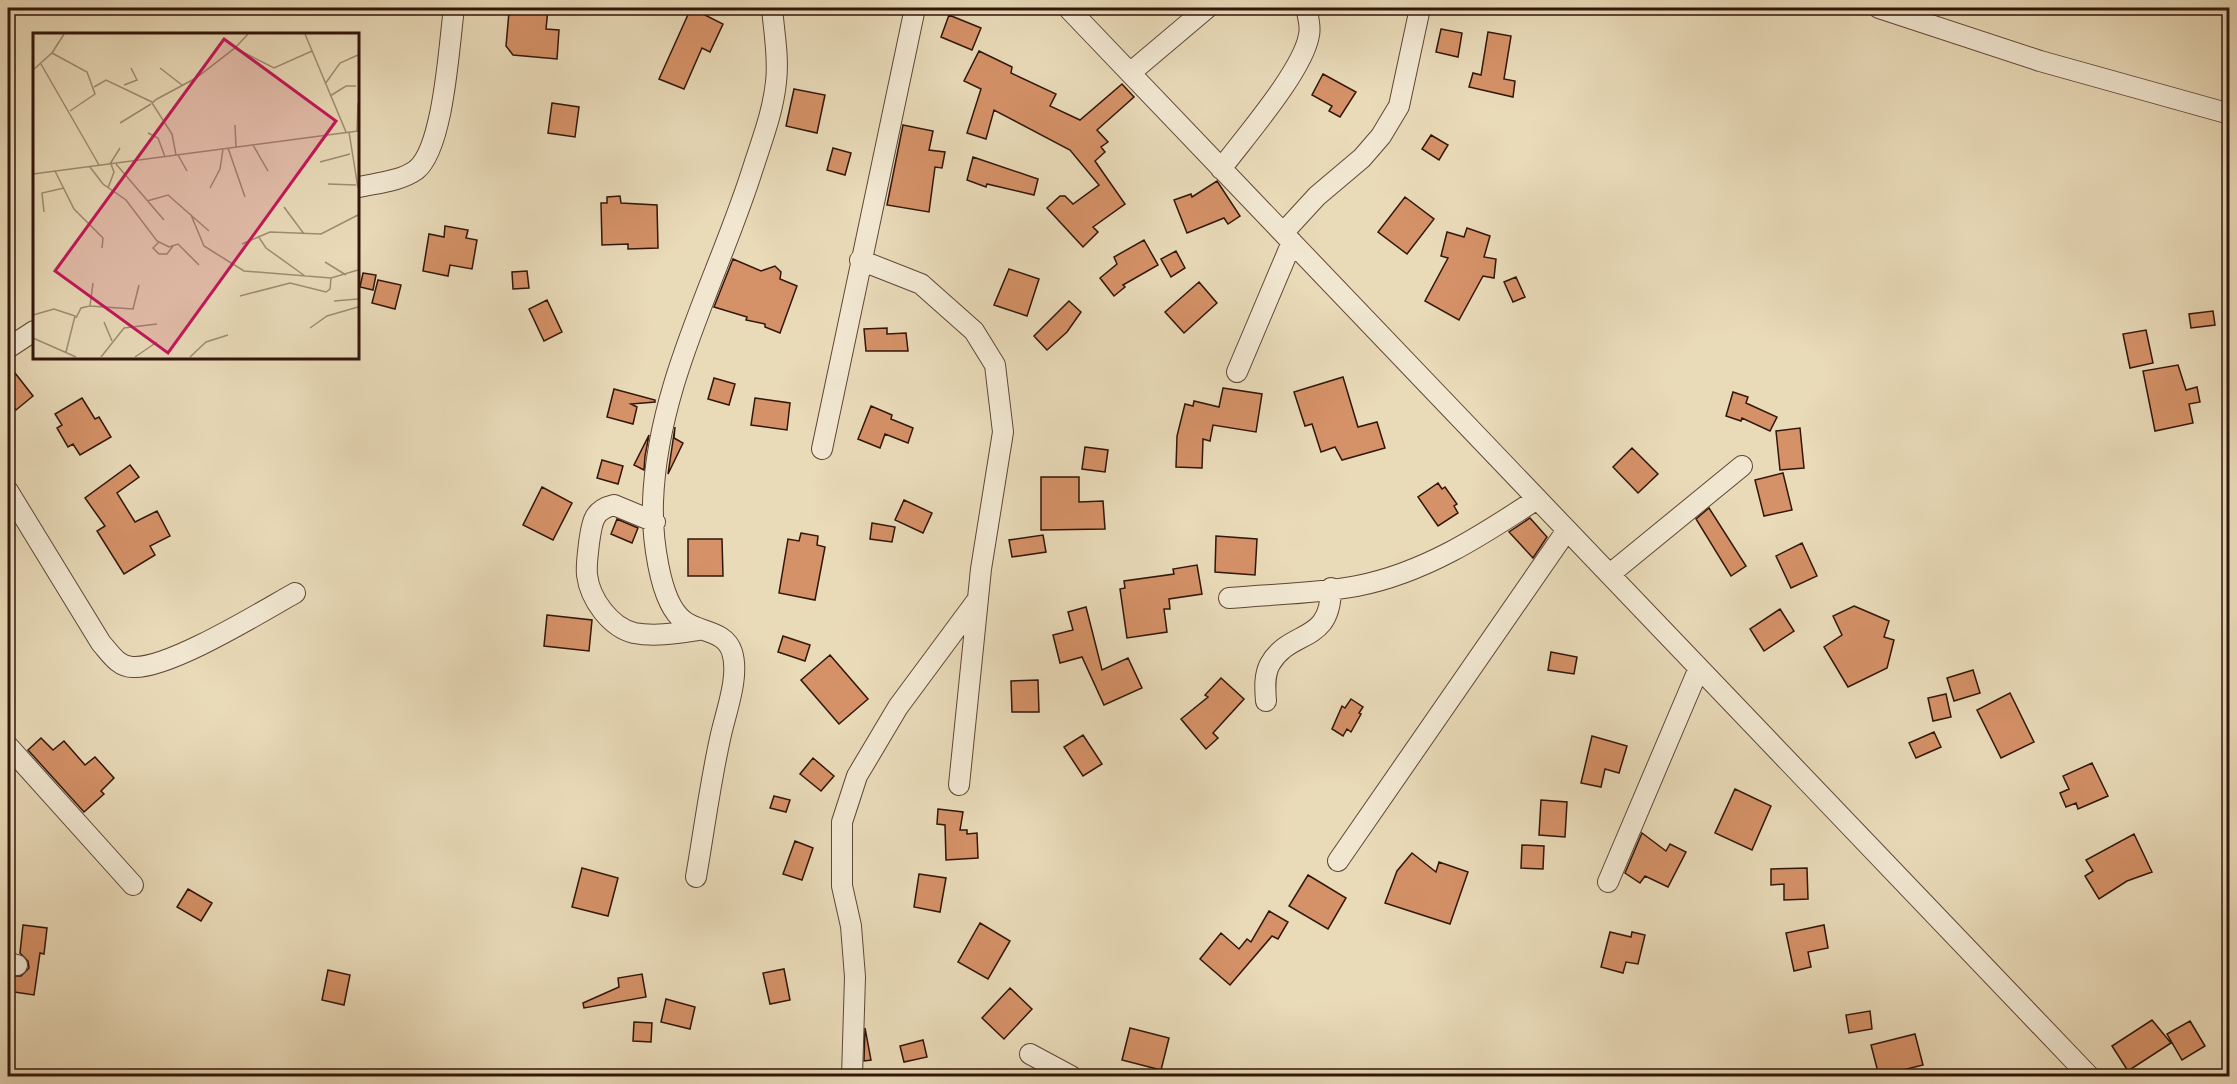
<svg xmlns="http://www.w3.org/2000/svg" width="2237" height="1084" font-family="'IM FELL Double Pica',serif">
<style>
.building{fill:#d59167;stroke:#31160a;stroke-width:1.5}
.lines{fill:none;stroke-linecap:round;stroke-linejoin:round}
.minor-casing{stroke:#5f4736;stroke-width:22}
.minor{stroke:#f1e7d1;stroke-width:20}
.inset-road{fill:none;stroke:#9f8c72;stroke-width:1.5}
.view{fill:#c2185b;fill-opacity:0.15;stroke:#c2185b;stroke-width:3}
.inset-edge{fill:none;stroke:#31160a;stroke-width:3}
</style>
<rect width="100%" height="100%" fill="#e9dab8"/>
<filter id="stains"><feTurbulence type="fractalNoise" baseFrequency=".00333" numOctaves="4"/><feColorMatrix values="0 0 0 0 .2 0 0 0 0 .09 0 0 0 0 .02 0 0 0 .5 -.17"/></filter>
<radialGradient id="worn" r=".72"><stop offset=".6" stop-color="#630" stop-opacity="0"/><stop offset="1" stop-color="#630" stop-opacity=".3"/></radialGradient>
<!-- building -->
<path class="building" d="M 514,8 L 548,9 L 546,29 L 559,30 L 557,59 L 513,55 L 506,46 L 509,12 L 513,12 Z
M 691,8 L 723,24 L 710,52 L 702,48 L 684,89 L 659,79 Z
M 949,15 L 981,28 L 972,50 L 941,37 Z
M 1441,29 L 1462,33 L 1458,57 L 1436,52 Z
M 1488,32 L 1511,36 L 1504,79 L 1515,81 L 1513,97 L 1469,87 L 1473,73 L 1481,75 Z
M 979,51 L 1012,67 L 1011,73 L 1056,94 L 1050,106 L 1080,120 L 1122,84 L 1134,97 L 1097,130 L 1108,142 L 1101,147 L 1105,152 L 1095,161 L 1125,204 L 1093,227 L 1098,232 L 1083,247 L 1047,208 L 1060,196 L 1065,196 L 1073,204 L 1099,185 L 1070,150 L 994,110 L 986,139 L 967,133 L 981,89 L 964,81 Z
M 1323,74 L 1356,92 L 1340,117 L 1329,111 L 1332,106 L 1312,95 Z
M 794,89 L 825,95 L 817,133 L 786,126 Z
M 552,103 L 579,107 L 575,137 L 548,133 Z
M 903,125 L 933,131 L 929,150 L 945,152 L 942,168 L 935,167 L 929,212 L 887,205 Z
M 1431,135 L 1448,145 L 1439,160 L 1422,149 Z
M 833,148 L 851,153 L 845,175 L 827,170 Z
M 973,157 L 1038,179 L 1034,195 L 987,184 L 986,187 L 967,180 Z
M 1217,181 L 1240,216 L 1228,224 L 1224,218 L 1187,233 L 1174,200 L 1191,194 L 1192,197 Z
M 620,196 L 621,203 L 657,205 L 658,248 L 628,249 L 628,244 L 602,245 L 601,203 L 607,203 L 607,197 Z
M 1405,197 L 1434,219 L 1407,254 L 1378,232 Z
M 445,226 L 468,230 L 466,238 L 477,240 L 472,269 L 450,265 L 448,276 L 423,271 L 429,234 L 444,237 Z
M 1467,228 L 1490,236 L 1484,257 L 1496,259 L 1494,278 L 1483,276 L 1459,320 L 1425,301 L 1448,258 L 1441,256 L 1447,232 L 1464,237 Z
M 1144,240 L 1158,265 L 1123,285 L 1125,287 L 1114,296 L 1100,278 L 1117,264 L 1114,257 Z
M 1176,251 L 1185,268 L 1171,277 L 1161,259 Z
M 733,259 L 761,271 L 775,266 L 781,272 L 780,279 L 797,286 L 780,333 L 765,327 L 765,324 L 746,320 L 747,317 L 714,307 Z
M 1009,269 L 1039,279 L 1027,316 L 994,305 Z
M 527,271 L 529,288 L 513,289 L 512,272 Z
M 363,273 L 376,275 L 373,290 L 360,287 Z
M 1516,277 L 1525,297 L 1513,302 L 1504,282 Z
M 378,280 L 401,285 L 395,309 L 372,303 Z
M 1199,282 L 1217,303 L 1184,333 L 1165,312 Z
M 547,300 L 562,332 L 544,341 L 529,309 Z
M 1069,301 L 1081,312 L 1067,332 L 1047,350 L 1034,336 Z
M 2213,311 L 2215,325 L 2191,328 L 2189,314 Z
M 887,328 L 887,334 L 906,333 L 908,351 L 866,351 L 864,329 Z
M 2146,330 L 2153,363 L 2130,368 L 2123,334 Z
M 8,364 L 33,396 L 16,410 L 8,399 Z
M 2178,365 L 2186,390 L 2197,387 L 2200,402 L 2189,404 L 2193,423 L 2155,431 L 2143,371 Z
M 1343,377 L 1358,427 L 1377,422 L 1385,448 L 1342,460 L 1335,447 L 1321,452 L 1312,424 L 1305,426 L 1294,392 Z
M 714,378 L 735,384 L 729,405 L 708,399 Z
M 1223,388 L 1262,394 L 1256,432 L 1213,425 L 1210,441 L 1203,439 L 1202,468 L 1176,467 L 1177,436 L 1185,404 L 1193,406 L 1194,401 L 1219,407 Z
M 614,389 L 655,400 L 655,402 L 631,404 L 637,407 L 633,424 L 607,417 Z
M 1733,392 L 1748,397 L 1746,403 L 1777,417 L 1770,431 L 1742,418 L 1741,421 L 1726,416 Z
M 82,398 L 95,419 L 99,417 L 111,437 L 80,455 L 73,444 L 68,447 L 57,428 L 62,425 L 55,414 Z
M 755,398 L 790,403 L 787,430 L 751,425 Z
M 871,406 L 892,415 L 891,419 L 913,428 L 908,443 L 885,434 L 880,448 L 858,439 Z
M 675,427 L 674,438 L 683,443 L 668,474 Z
M 1800,428 L 1804,468 L 1780,470 L 1776,431 Z
M 649,435 L 645,456 L 644,470 L 634,465 Z
M 1085,447 L 1108,450 L 1105,472 L 1082,469 Z
M 1632,448 L 1658,474 L 1638,493 L 1613,467 Z
M 602,460 L 623,466 L 618,484 L 597,478 Z
M 130,465 L 139,477 L 117,493 L 135,522 L 157,511 L 170,536 L 150,546 L 155,555 L 124,574 L 97,531 L 105,526 L 85,498 Z
M 1783,473 L 1792,510 L 1764,516 L 1755,480 Z
M 1041,477 L 1079,477 L 1079,502 L 1103,501 L 1105,529 L 1041,530 Z
M 1438,483 L 1442,489 L 1445,487 L 1457,504 L 1454,506 L 1458,513 L 1438,526 L 1418,497 Z
M 542,487 L 572,503 L 553,540 L 523,525 Z
M 904,500 L 932,513 L 923,533 L 895,520 Z
M 1709,508 L 1746,566 L 1731,576 L 1696,519 Z
M 1530,518 L 1547,537 L 1533,558 L 1509,532 Z
M 617,519 L 638,528 L 632,543 L 611,534 Z
M 872,523 L 895,527 L 892,542 L 870,539 Z
M 801,533 L 818,536 L 817,545 L 825,547 L 815,600 L 779,593 L 788,539 L 799,541 Z
M 1043,535 L 1046,552 L 1012,557 L 1009,540 Z
M 1216,536 L 1257,539 L 1255,575 L 1215,572 Z
M 688,539 L 722,539 L 723,576 L 688,576 Z
M 1802,543 L 1817,576 L 1791,588 L 1776,556 Z
M 1197,565 L 1202,594 L 1169,599 L 1170,609 L 1164,609 L 1167,632 L 1127,638 L 1120,589 L 1125,588 L 1124,581 L 1174,574 L 1173,569 Z
M 1854,606 L 1889,621 L 1884,637 L 1894,640 L 1887,668 L 1848,687 L 1824,647 L 1842,635 L 1833,616 Z
M 1086,607 L 1102,670 L 1128,658 L 1142,688 L 1104,705 L 1082,657 L 1060,663 L 1053,635 L 1073,630 L 1068,612 Z
M 1780,609 L 1794,631 L 1764,651 L 1750,629 Z
M 547,615 L 592,620 L 589,651 L 544,646 Z
M 783,636 L 810,645 L 805,661 L 778,652 Z
M 1551,652 L 1577,657 L 1574,674 L 1548,670 Z
M 830,655 L 868,699 L 839,724 L 801,680 Z
M 1973,670 L 1980,693 L 1954,701 L 1947,678 Z
M 1221,678 L 1244,699 L 1213,733 L 1218,738 L 1206,749 L 1181,719 L 1208,697 L 1205,695 Z
M 1038,680 L 1039,712 L 1012,712 L 1011,681 Z
M 2010,693 L 2034,742 L 2001,758 L 1977,710 Z
M 1946,694 L 1951,717 L 1933,721 L 1928,698 Z
M 1351,699 L 1363,707 L 1359,713 L 1361,714 L 1351,732 L 1347,729 L 1343,736 L 1332,729 L 1342,706 L 1345,708 Z
M 1934,732 L 1941,747 L 1916,758 L 1909,743 Z
M 1083,735 L 1102,764 L 1083,776 L 1064,747 Z
M 1592,736 L 1627,746 L 1619,773 L 1605,769 L 1601,787 L 1581,783 Z
M 41,738 L 53,750 L 64,741 L 85,765 L 95,757 L 114,778 L 101,791 L 104,794 L 84,812 L 28,750 Z
M 813,758 L 834,776 L 821,791 L 800,774 Z
M 2092,763 L 2108,796 L 2078,809 L 2076,803 L 2066,807 L 2060,793 L 2069,789 L 2063,776 Z
M 1735,789 L 1771,806 L 1752,850 L 1715,833 Z
M 774,796 L 790,800 L 786,812 L 770,808 Z
M 1541,800 L 1567,802 L 1565,837 L 1539,835 Z
M 938,809 L 963,812 L 960,830 L 967,830 L 967,834 L 977,833 L 978,858 L 946,860 L 945,825 L 937,824 Z
M 1642,833 L 1666,851 L 1670,844 L 1686,852 L 1668,887 L 1645,876 L 1640,883 L 1625,873 Z
M 2134,834 L 2152,872 L 2127,881 L 2099,899 L 2085,876 L 2093,871 L 2086,860 Z
M 795,841 L 813,848 L 802,880 L 783,874 Z
M 1522,845 L 1544,846 L 1543,869 L 1521,868 Z
M 1412,853 L 1436,872 L 1439,862 L 1468,872 L 1450,924 L 1385,903 L 1397,871 Z
M 582,868 L 618,878 L 608,916 L 572,907 Z
M 1807,868 L 1808,899 L 1784,900 L 1784,884 L 1771,885 L 1771,869 Z
M 919,874 L 946,878 L 940,912 L 914,907 Z
M 1308,875 L 1346,898 L 1328,929 L 1289,906 Z
M 188,889 L 212,903 L 201,921 L 177,907 Z
M 1269,911 L 1288,922 L 1278,939 L 1272,936 L 1230,985 L 1200,959 L 1221,933 L 1239,949 L 1247,939 L 1251,942 Z
M 980,923 L 1010,941 L 988,979 L 958,962 Z
M 23,925 L 47,928 L 44,954 L 40,953 L 34,995 L 8,991 L 9,976 L 21,976 L 29,968 L 28,961 L 20,953 Z
M 1824,925 L 1828,948 L 1808,952 L 1811,967 L 1794,971 L 1786,933 Z
M 1610,932 L 1631,937 L 1632,932 L 1645,935 L 1638,964 L 1626,962 L 1623,973 L 1601,967 Z
M 784,969 L 790,1000 L 770,1004 L 763,973 Z
M 328,970 L 350,975 L 344,1005 L 322,1000 Z
M 642,974 L 646,997 L 584,1008 L 583,1003 L 619,987 L 618,978 Z
M 1010,988 L 1032,1009 L 1004,1039 L 982,1018 Z
M 666,999 L 695,1007 L 690,1029 L 661,1022 Z
M 1870,1011 L 1872,1029 L 1849,1033 L 1846,1015 Z
M 2152,1020 L 2171,1043 L 2128,1071 L 2112,1046 Z
M 2190,1021 L 2205,1046 L 2182,1060 L 2167,1034 Z
M 634,1022 L 652,1023 L 651,1042 L 633,1041 Z
M 865,1028 L 871,1060 L 864,1061 Z
M 1130,1028 L 1169,1038 L 1161,1070 L 1122,1060 Z
M 1915,1034 L 1923,1065 L 1879,1076 L 1871,1045 Z
M 923,1040 L 927,1057 L 904,1062 L 900,1046 Z"/>
<g class="lines">
<!-- minor casing -->
<g class="minor-casing">
<path id="minor" d="M 1068,8 L 2089,1076
M 1879,8 L 2040,61 L 2230,114
M 1130,73 L 1207,8
M 1221,169 C 1244,138 1303,71 1309,35 C 1311,26 1308,16 1306,8
M 359,187 C 377,183 401,181 416,170 C 444,148 449,44 454,8
M 1283,233 L 1317,196 L 1362,158 L 1381,136 L 1399,106 L 1420,8
M 860,260 L 921,284 L 974,331 L 995,365 L 1003,432 L 981,569 L 959,785
M 8,348 L 34,331
M 1237,372 L 1292,242
M 822,449 L 915,8
M 8,491 L 101,643 C 110,653 118,667 133,667 C 169,669 261,612 295,593
M 655,522 L 614,505 C 592,510 592,524 589,543 C 588,554 586,564 587,575 C 590,599 610,627 634,633 C 655,637 678,633 698,630
M 1610,574 L 1742,466
M 1229,598 C 1271,594 1316,594 1357,586 C 1424,573 1481,536 1537,499
M 1266,701 C 1265,689 1264,675 1270,664 C 1291,628 1331,645 1331,588
M 8,746 L 133,885
M 1338,861 L 1567,530
M 696,877 C 704,831 710,784 720,739 C 725,714 740,677 732,652 C 725,630 700,633 684,621 C 658,602 652,532 653,502 C 657,384 718,279 753,168 C 762,140 773,112 776,82 C 779,58 774,32 772,8
M 1608,882 L 1699,668
M 8,963 L 17,965
M 1030,1054 L 1071,1076
M 852,1076 L 855,977 L 851,926 L 842,886 L 842,822 L 857,776 L 898,707 L 978,599"/>
</g>
<!-- minor -->
<use href="#minor" class="minor"/>
</g>
<!-- overview -->
<g transform="translate(33 33)">
<rect width="326" height="326" fill="#e9dab8"/>
<path class="inset-road" d="M 272,1 L 313,99M 202,15 L 215,1M 19,20 L 31,1M 8,31 L 66,132M 127,35 L 149,52M 0,37 L 19,20 L 54,39 L 62,61 L 37,78M 292,51 L 307,30 L 325,22M 91,52 L 104,47 L 98,35M 61,54 L 73,47 L 119,69M 297,63 L 313,53 L 323,53M 87,90 L 118,71M 202,92 L 203,114M 324,98 L 325,70M 316,99 L 325,155M 115,100 L 125,105 L 132,124M 220,112 L 235,138M 195,115 L 212,164M 143,122 L 139,101 L 119,70 L 124,66 L 163,45 L 202,15 L 241,35 L 279,18M 145,122 L 154,138M 287,129 L 317,121M 77,131 L 87,115M 83,131 L 131,187M 57,134 L 70,151 L 93,167 L 124,208 L 136,214 L 145,211 L 166,232M 22,138 L 41,176 L 70,205 L 69,215M 0,141 L 325,98M 295,151 L 323,152M 75,155 L 81,139 L 78,131M 177,155 L 187,136 L 190,116M 114,168 L 135,162 L 176,198M 251,174 L 271,201M 11,179 L 9,160 L 31,155M 158,182 L 171,213 L 211,238 L 298,245 L 325,237M 225,203 L 233,215 L 272,243M 126,209 L 120,215 L 126,221 L 134,221 L 140,213M 209,211 L 237,199 L 288,201 L 325,182M 292,229 L 313,242M 207,263 L 257,250 L 293,259 L 297,256 L 298,245M 301,268 L 325,266M 57,273 L 100,276 L 106,252M 0,282 L 21,276 L 42,283 L 33,319M 43,285 L 48,275 L 57,273 L 60,250M 71,289 L 79,308M 277,295 L 294,283 L 325,274M 0,305 L 43,324M 68,324 L 91,295 L 124,291M 102,324 L 124,309M 157,324 L 173,309 L 195,302"/>
<path class="view" d="M 191,6 L 303,88 L 135,320 L 22,238 Z"/>
<rect width="326" height="326" class="inset-edge"/>
</g>
<!-- margin -->
<rect width="2237" height="1084" fill="none" stroke="#e9dab8" stroke-width="30"/>
<rect x="9" y="9" width="2219" height="1066" fill="none" stroke="#31160a" stroke-width="3"/>
<rect x="15" y="15" width="2207" height="1054" fill="none" stroke="#31160a" stroke-width="1.5"/>
<rect width="100%" height="100%" filter="url(#stains)"/>
<rect width="100%" height="100%" fill="url(#worn)"/>
</svg>
